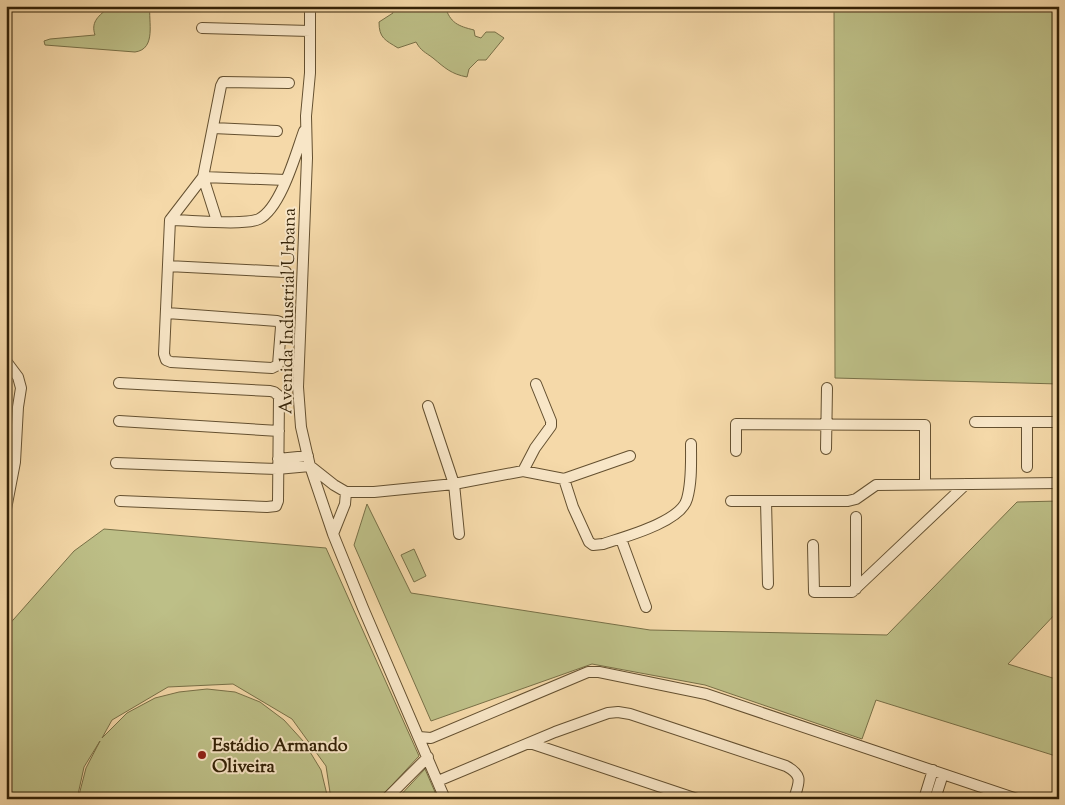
<svg xmlns="http://www.w3.org/2000/svg" width="1065" height="805" font-family="'Sorts Mill Goudy',serif">
<style>
.green{fill:#bdbf87;stroke:#787047}
.lines{fill:none;stroke-linecap:round;stroke-linejoin:round}
.minor-casing{stroke:#645030;stroke-width:12}
.minor{stroke:#f8e6c7;stroke-width:10}
.poi-dot{fill:#8f2418;stroke:#f8e6c7;stroke-width:2}
.labels{text-anchor:middle;stroke-width:4;stroke-linejoin:round;paint-order:stroke}
.street-label{font-size:18px;fill:#342207;stroke:#f8e6c7}
.poi-label{font-size:18px;font-weight:bold;fill:#342207;stroke:#f8e6c7;text-anchor:start}
</style>
<rect width="100%" height="100%" fill="#f5d9a9"/>
<filter id="stains"><feTurbulence type="fractalNoise" baseFrequency=".004" numOctaves="4"/><feColorMatrix values="0 0 0 0 .2 0 0 0 0 .09 0 0 0 0 .02 0 0 0 .5 -.17"/></filter>
<radialGradient id="worn" r=".72"><stop offset=".6" stop-color="#630" stop-opacity="0"/><stop offset="1" stop-color="#630" stop-opacity=".3"/></radialGradient>
<!-- green -->
<path class="green" d="M 106,6 L 150,6 C 148,21 157,49 135,52 L 45,45 L 44,41 L 50,39 L 95,35 C 91,23 97,17 107,9 Z
M 391,6 L 445,6 C 450,23 458,26 474,30 L 475,36 L 481,38 L 486,32 L 495,32 L 504,38 L 486,60 L 478,60 L 469,69 L 467,77 C 451,74 445,68 433,58 C 425,52 421,51 416,42 L 398,48 C 385,40 379,38 379,22 L 393,13 Z
M 834,6 L 1059,6 L 1059,384 L 835,378 Z
M 1059,501 L 1059,610 L 1008,664 L 1059,680 L 1059,757 L 876,700 L 862,739 L 705,685 L 592,664 L 431,721 L 354,545 L 367,504 L 411,593 L 650,630 L 887,635 L 1017,502 Z
M 104,529 L 326,548 L 419,756 L 379,799 L 331,799 L 326,766 L 292,719 L 233,684 L 168,687 L 112,720 L 102,738 L 127,713 L 155,698 L 179,692 L 207,689 L 235,692 L 260,702 L 284,720 L 304,742 L 321,770 L 328,799 L 78,799 L 86,768 L 100,741 L 84,767 L 77,799 L 6,799 L 6,628 L 74,551 Z
M 414,549 L 426,576 L 414,582 L 401,555 Z
M 425,769 L 438,799 L 397,799 Z"/>
<g class="lines">
<!-- minor casing -->
<g class="minor-casing">
<path id="minor" d="M 310,6 L 310,73 L 306,116 L 307,158 L 298,387 L 301,427 L 310,466 L 333,534 L 363,608 L 445,799
M 6,7 L 6,6
M 202,28 L 310,31
M 289,83 L 223,82 L 221,86 L 203,177 L 170,220 C 189,220 245,226 259,219 C 281,208 296,153 304,131
M 213,128 L 277,131
M 217,221 L 203,177 L 286,180
M 168,266 L 286,272
M 167,313 L 277,321 L 280,322 L 281,327 L 278,365 L 272,368 L 171,362 L 166,360 L 164,354 L 170,220
M 6,361 L 18,377 L 21,388 L 18,407 L 15,462 L 6,509
M 119,383 L 270,391 L 274,392 L 279,396 L 278,501 L 276,506 L 267,507 L 120,501
M 428,406 L 454,484 L 459,534
M 119,421 L 279,431
M 975,422 L 1059,422
M 1027,422 L 1027,467
M 826,449 L 827,388
M 736,451 L 736,424 L 925,425 L 925,484
M 278,459 L 308,456
M 116,463 L 277,469 L 310,466 L 334,485 L 346,492 L 374,492 L 454,484 L 523,471 L 535,448 L 551,426 L 551,421 L 536,384
M 523,471 L 564,479 L 630,456
M 564,479 L 573,507 L 589,542 L 593,545 L 603,544 C 624,537 681,522 687,499 C 692,482 691,462 691,444
M 731,501 L 848,501 L 856,499 L 876,485 L 1059,483
M 766,501 L 768,584
M 333,534 L 345,504 L 346,492
M 621,539 L 646,607
M 813,545 L 814,592 L 852,592 L 966,484
M 856,589 L 856,517
M 419,737 L 431,738 L 588,672 L 599,672 L 706,694 L 1017,799
M 530,743 L 697,799
M 438,781 L 555,732 L 608,713 L 618,712 L 630,714 L 786,766 C 804,776 799,782 794,799
M 386,799 L 428,757
M 924,799 L 933,770
M 935,799 L 943,774"/>
</g>
<!-- minor -->
<use href="#minor" class="minor"/>
</g>
<!-- markers -->
<circle class="poi-dot" cx="202" cy="755" r="5"/>
<g class="labels">
<!-- street labels -->
<g class="street-label">
<text transform="translate(287 311) rotate(-89)" y="6">Avenida Industrial Urbana</text>
</g>
<!-- poi labels -->
<g class="poi-label">
<text x="212" y="751">Estádio Armando<tspan x="212" dy="21">Oliveira</tspan></text>
</g>
</g>
<!-- margin -->
<rect width="1065" height="805" fill="none" stroke="#f5d9a9" stroke-width="25"/>
<rect x="8" y="8" width="1050" height="790" fill="none" stroke="#342207" stroke-width="2.5"/>
<rect x="12" y="12" width="1040" height="780" fill="none" stroke="#342207"/>
<rect width="100%" height="100%" filter="url(#stains)"/>
<rect width="100%" height="100%" fill="url(#worn)"/>
</svg>
